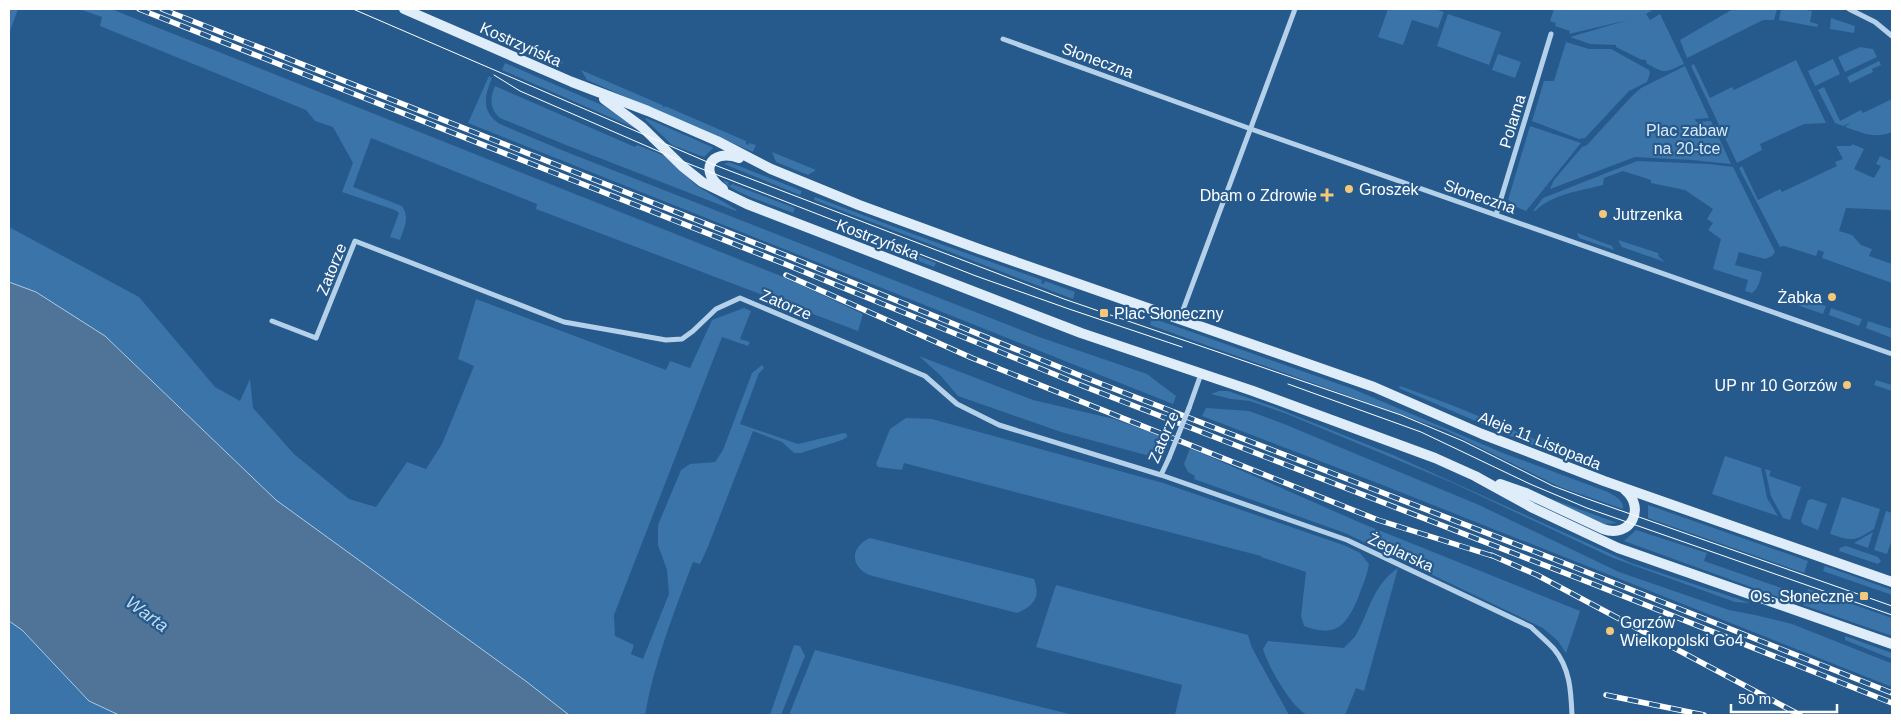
<svg xmlns="http://www.w3.org/2000/svg" width="1901" height="724" font-family="Arial,sans-serif">
<style>
.green{fill:#3a74a9}
.water{fill:#507497;stroke:#a9cceb}
.lines{fill:none;stroke-linecap:round;stroke-linejoin:round}
.minor{stroke:#b5d1ea;stroke-width:5}
.secondary{stroke:#dfecf9;stroke-width:10}
.tram{stroke:#fff;stroke-width:1}
.rail-casing{stroke:#fff;stroke-width:5.5}
.rail{stroke:#265a8c;stroke-width:4;stroke-dasharray:11;stroke-linecap:butt}
.minor-bridge{stroke:#b5d1ea;stroke-width:5}
.poi-dot{fill:#f4c779;stroke:#265a8c;stroke-width:2}
.labels{text-anchor:middle;stroke-width:4.5;stroke-linejoin:round;paint-order:stroke}
.street-label{font-size:16px;fill:#fff;stroke:#265a8c}
.park-label{font-size:16px;fill:#d9e9f8;stroke:#265a8c}
.poi-label{font-size:16px;fill:#fff;stroke:#265a8c;text-anchor:start}
.water-label{font-size:18px;font-style:italic;fill:#c0daf1;stroke:#265a8c}
</style>
<rect width="100%" height="100%" fill="#265a8c"/>
<!-- green -->
<path class="green" d="M 9,9 L 18,9 L 9,34 Z
M 79,9 L 111,9 L 786,278 L 863,314 L 858,331 L 536,209 L 537,204 L 371,138 L 353,187 L 402,206 C 410,218 404,228 400,240 L 390,237 L 399,213 L 395,210 L 342,192 L 353,163 L 333,127 L 315,121 L 306,110 L 100,26 L 102,17 Z
M 1388,9 L 1434,9 L 1444,12 L 1438,28 L 1412,20 L 1403,45 L 1378,37 Z
M 1554,9 L 1654,9 L 1646,14 L 1650,20 L 1660,14 L 1684,64 C 1664,73 1665,74 1646,63 L 1647,61 L 1643,59 L 1642,60 L 1616,47 L 1616,45 L 1590,44 L 1570,37 L 1628,20 L 1569,34 L 1570,31 L 1555,26 L 1556,23 L 1550,21 Z
M 1733,9 L 1777,9 L 1774,20 L 1763,20 L 1687,58 L 1680,40 Z
M 1781,9 L 1800,9 L 1812,11 L 1810,22 L 1818,24 L 1817,27 L 1779,20 Z
M 1448,14 L 1501,32 L 1489,65 L 1437,46 Z
M 1831,18 L 1855,26 L 1854,33 L 1830,29 Z
M 481,26 L 526,46 L 516,48 L 482,34 L 480,30 Z
M 1566,42 L 1589,49 L 1611,49 L 1649,70 L 1650,73 L 1647,82 L 1629,91 L 1585,138 L 1579,139 L 1532,121 L 1544,81 L 1554,81 Z
M 1860,47 L 1873,49 L 1877,57 L 1845,72 L 1838,57 Z
M 538,51 L 564,63 L 556,65 L 540,58 Z
M 1498,54 L 1521,62 L 1515,78 L 1492,70 Z
M 1833,59 L 1840,74 L 1815,86 L 1808,71 Z
M 1796,60 L 1826,123 L 1804,124 L 1760,144 L 1762,150 L 1737,163 L 1691,66 L 1694,64 L 1710,98 L 1732,87 L 1734,90 Z
M 1879,61 L 1881,65 L 1872,69 L 1873,72 L 1850,83 L 1847,77 Z
M 505,63 L 604,106 L 637,129 L 502,70 Z
M 1685,66 L 1709,118 L 1695,119 L 1696,122 L 1711,121 L 1731,164 L 1692,160 L 1635,157 L 1550,189 L 1554,180 L 1582,147 L 1587,145 L 1632,96 L 1641,88 Z
M 581,70 L 662,105 L 664,108 L 665,106 L 746,141 L 746,144 L 748,145 L 749,143 L 756,145 L 753,152 L 587,80 Z
M 489,76 L 492,78 C 484,96 481,112 500,124 L 564,151 L 1039,337 L 1147,374 L 1176,396 L 1173,404 L 468,123 Z
M 495,86 L 635,147 L 637,145 L 665,156 L 697,186 L 737,210 L 736,211 L 566,145 L 500,118 C 489,108 490,98 495,86 Z
M 1824,87 L 1840,121 L 1861,110 L 1863,113 L 1892,99 L 1892,132 C 1874,139 1863,133 1845,127 L 1850,123 L 1843,126 L 1835,123 L 1818,90 Z
M 646,118 L 712,147 L 713,148 L 704,157 L 672,145 L 645,119 Z
M 1530,126 L 1581,143 L 1526,211 L 1516,207 L 1508,200 Z
M 1852,144 L 1864,149 L 1854,169 L 1874,178 L 1881,166 L 1876,164 L 1880,156 L 1892,161 L 1892,210 L 1846,208 L 1839,231 L 1852,235 L 1861,245 L 1872,249 L 1869,256 L 1892,264 L 1892,283 L 1822,258 L 1824,252 L 1818,250 L 1816,256 L 1784,246 L 1780,247 L 1739,168 L 1742,166 L 1758,200 L 1780,189 L 1782,192 L 1837,166 L 1835,162 L 1843,159 L 1836,146 L 1851,146 Z
M 772,152 L 816,170 L 808,175 L 776,162 Z
M 1637,161 L 1709,164 L 1733,167 L 1775,252 L 1772,256 L 1765,259 L 1739,252 L 1735,265 L 1762,272 C 1760,280 1759,288 1752,293 L 1745,291 L 1748,280 L 1713,269 L 1721,239 L 1708,230 L 1713,223 L 1707,219 L 1713,209 L 1685,190 L 1651,183 L 1651,180 L 1623,171 L 1604,178 L 1603,185 C 1579,191 1553,194 1535,211 L 1533,211 L 1543,198 Z
M 729,162 L 802,191 L 800,195 L 724,164 Z
M 722,180 L 729,182 L 728,184 L 730,186 L 732,184 L 795,208 L 793,213 C 776,206 732,193 722,180 Z
M 815,197 L 921,237 L 1042,280 L 1041,283 L 1044,284 L 1045,281 L 1075,292 L 1073,299 L 814,200 Z
M 9,227 L 139,297 L 215,387 L 240,401 L 250,379 L 253,408 L 294,454 L 349,499 L 376,507 L 407,462 L 426,469 L 442,444 L 474,366 L 458,359 L 476,299 L 666,370 L 670,361 L 690,368 L 712,320 L 744,308 L 751,311 L 740,339 L 750,342 L 748,346 L 722,337 L 614,615 L 615,636 L 634,645 L 631,654 L 643,659 L 669,594 L 667,570 L 658,545 L 658,525 L 681,470 L 690,464 L 715,462 L 723,450 L 752,373 L 762,365 L 764,368 L 759,373 L 740,424 L 798,444 L 844,433 L 847,434 L 847,437 L 842,440 L 801,453 L 794,453 L 782,442 L 753,431 L 707,549 L 700,564 L 693,562 C 674,612 654,663 645,715 L 569,715 L 527,682 L 276,500 L 105,336 L 36,292 L 9,282 Z
M 1577,233 L 1612,246 L 1614,250 L 1579,238 Z
M 876,239 L 936,263 L 934,267 L 874,244 Z
M 1618,240 L 1658,253 L 1659,257 L 1665,262 L 1622,247 Z
M 1783,291 L 1826,306 L 1823,314 L 1780,299 Z
M 1831,308 L 1862,319 L 1859,326 L 1829,315 Z
M 1152,318 L 1353,389 L 1503,453 L 1608,492 C 1615,496 1624,500 1623,509 L 1560,487 L 1447,431 L 1150,325 Z
M 1868,321 L 1892,329 L 1892,338 L 1866,328 Z
M 919,356 L 1033,400 L 1114,419 L 1160,436 L 1154,452 L 1146,455 L 1061,432 L 958,396 L 941,376 Z
M 1876,380 L 1892,385 L 1892,391 L 1874,385 Z
M 1400,386 L 1449,404 L 1566,452 L 1579,463 L 1522,441 L 1399,388 Z
M 1219,391 L 1228,391 L 1274,407 L 1393,455 L 1631,563 L 1750,603 L 1735,602 L 1613,558 L 1453,483 L 1287,414 L 1250,401 L 1231,399 L 1211,394 Z
M 1206,408 L 1249,411 L 1284,424 L 1479,505 L 1619,572 L 1729,610 L 1755,615 L 1792,624 L 1888,662 L 1892,663 L 1892,687 L 1380,484 L 1202,416 Z
M 906,418 L 932,419 L 1163,483 L 1346,546 L 1360,553 L 1369,564 C 1367,576 1362,587 1358,598 C 1346,626 1336,638 1304,626 L 1301,616 L 1306,572 L 1261,557 L 1261,556 L 904,463 L 902,470 L 878,467 L 876,464 L 890,429 Z
M 1190,448 L 1361,523 L 1580,611 L 1566,653 L 1558,641 L 1543,628 L 1345,533 L 1194,479 L 1195,476 L 1188,472 L 1184,464 Z
M 1725,456 L 1761,468 L 1767,498 L 1778,516 L 1712,494 Z
M 1765,469 L 1771,471 L 1769,476 L 1801,487 L 1790,520 L 1783,518 L 1771,496 Z
M 1546,497 L 1617,523 L 1604,524 Z
M 1842,497 L 1880,509 L 1874,529 C 1854,542 1852,541 1830,534 Z
M 1812,499 L 1827,504 L 1818,530 L 1803,524 L 1801,521 L 1808,500 Z
M 1648,505 L 1808,561 L 1804,573 L 1648,518 Z
M 1886,511 L 1892,513 L 1892,539 L 1887,554 L 1874,550 Z
M 1636,530 L 1707,553 L 1704,561 L 1793,592 L 1790,601 L 1624,541 Z
M 1873,532 L 1868,548 L 1854,543 Z
M 870,538 L 1034,579 C 1041,597 1034,606 1017,613 L 869,575 C 850,566 850,547 870,538 Z
M 1846,546 L 1878,557 L 1881,561 L 1878,564 L 1839,551 L 1840,548 Z
M 1825,566 L 1892,590 L 1892,595 L 1823,571 Z
M 1398,568 L 1364,691 L 1356,688 L 1345,715 C 1336,715 1313,718 1306,714 C 1291,707 1267,664 1263,649 L 1268,641 L 1344,648 C 1348,643 1354,639 1357,633 C 1370,609 1373,585 1398,568 Z
M 1056,585 L 1248,635 L 1252,648 L 1289,715 L 1175,715 L 1182,685 L 1036,647 Z
M 1808,589 L 1892,618 L 1892,636 L 1803,605 Z
M 9,621 L 22,630 L 89,701 L 119,715 L 9,715 Z
M 1845,636 L 1892,653 L 1892,659 L 1845,640 Z
M 794,645 L 800,646 L 805,656 L 781,715 L 770,715 Z
M 815,650 L 1073,715 L 789,715 Z"/>
<!-- water -->
<path class="water" d="M 9,282 L 36,292 L 105,336 L 276,500 L 527,682 L 569,715 L 119,715 L 89,701 L 22,630 L 9,621 Z"/>
<g class="lines">
<!-- minor -->
<path class="minor" d="M 1849,9 L 1875,22 L 1892,36
M 1003,39 L 1251,129 L 1892,354
M 1496,215 L 1551,34
M 1180,318 L 1295,9
M 272,321 L 316,338 L 355,241 L 564,322 L 666,340 L 682,339 L 693,331 L 716,309 L 740,298 L 925,376 L 957,404 L 999,425 L 1161,475 L 1347,540 L 1531,627 C 1538,634 1547,641 1554,649 C 1570,668 1571,691 1572,715
M 1189,408 L 1201,374
M 1161,475 L 1169,458"/>
<!-- secondary -->
<path class="secondary" d="M 404,9 L 572,82 L 648,111 L 717,141 L 771,169 L 859,205 L 979,249 L 1374,387 L 1482,434 L 1604,481 L 1892,582
M 604,99 L 642,127 L 682,166 L 702,182 L 747,204 L 1081,333 L 1253,391 L 1435,458 L 1475,476 L 1533,508 L 1618,548 L 1892,644
M 723,189 C 698,172 710,148 739,158
M 1500,484 L 1526,493 L 1603,529 C 1631,539 1646,508 1625,490"/>
<!-- tram -->
<path class="tram" d="M 353,9 L 712,164 L 1064,299 L 1401,415 L 1463,441 L 1553,486 L 1585,498 L 1892,606
M 494,75 L 520,91 L 674,158 L 976,276 L 1069,309 L 1182,347
M 1288,384 L 1421,432 L 1530,484 L 1587,508 L 1892,615"/>
<!-- rail casing -->
<g class="rail-casing">
<path id="rail" d="M 139,9 L 785,264 L 1083,386 L 1593,584 L 1892,703
M 162,9 L 785,255 L 1086,378 L 1541,554 L 1892,693
M 786,275 L 972,358 L 1378,520 L 1496,557
M 1491,555 L 1537,575 L 1800,715
M 1606,695 L 1704,715"/>
</g>
<!-- rail -->
<use href="#rail" class="rail"/>
<!-- minor-bridge -->
<path class="minor-bridge" d="M 1169,458 L 1189,408"/>
</g>
<!-- markers -->
<g class="poi-dot">
<circle cx="1349" cy="189" r="5"/>
<path d="M1324.5 187.5h5v5h5v5h-5v5h-5v-5h-5v-5h5z"/>
<circle cx="1603" cy="214" r="5"/>
<circle cx="1832" cy="297" r="5"/>
<rect x="1099" y="308" width="10" height="10" rx="2.5"/>
<circle cx="1847" cy="385" r="5"/>
<rect x="1859" y="591" width="10" height="10" rx="2.5"/>
<circle cx="1610" cy="631" r="5"/>
</g>
<g class="labels">
<!-- street labels -->
<g class="street-label">
<text transform="translate(521 44) rotate(24)" y="6">Kostrzyńska</text>
<text transform="translate(1098 60) rotate(20)" y="6">Słoneczna</text>
<text transform="translate(1512 121) rotate(-73)" y="6">Polarna</text>
<text transform="translate(1480 196) rotate(19)" y="6">Słoneczna</text>
<text transform="translate(878 239) rotate(21)" y="6">Kostrzyńska</text>
<text transform="translate(331 269) rotate(-68)" y="6">Zatorze</text>
<text transform="translate(786 304) rotate(23)" y="6">Zatorze</text>
<text transform="translate(1163 437) rotate(-67)" y="6">Zatorze</text>
<text transform="translate(1540 440) rotate(22)" y="6">Aleje 11 Listopada</text>
<text transform="translate(1401 552) rotate(25)" y="6">Żeglarska</text>
</g>
<!-- park labels -->
<g class="park-label">
<text x="1687" y="136">Plac zabaw<tspan x="1687" dy="18">na 20-tce</tspan></text>
</g>
<!-- poi labels -->
<g class="poi-label">
<text x="1359" y="195">Groszek</text>
<text x="1317" y="201" text-anchor="end">Dbam o Zdrowie</text>
<text x="1613" y="220">Jutrzenka</text>
<text x="1822" y="303" text-anchor="end">Żabka</text>
<text x="1114" y="319">Plac Słoneczny</text>
<text x="1837" y="391" text-anchor="end">UP nr 10 Gorzów</text>
<text x="1854" y="602" text-anchor="end">Os. Słoneczne</text>
<text x="1620" y="628">Gorzów<tspan x="1620" dy="18">Wielkopolski Go4</tspan></text>
</g>
<!-- water labels -->
<g class="water-label">
<text transform="translate(147 614) rotate(36)" y="6">Warta</text>
</g>
</g>
<!-- border -->
<rect width="1901" height="724" fill="none" stroke="#ffffff" stroke-width="20"/>
<!-- scale -->
<path d="M1731 704v8h106v-8" fill="none" stroke="#ffffff" stroke-width="2.5"/>
<text x="1738" y="704" font-size="15" fill="#ffffff" stroke="#265a8c" stroke-width="4" paint-order="stroke">50 m</text>
</svg>
